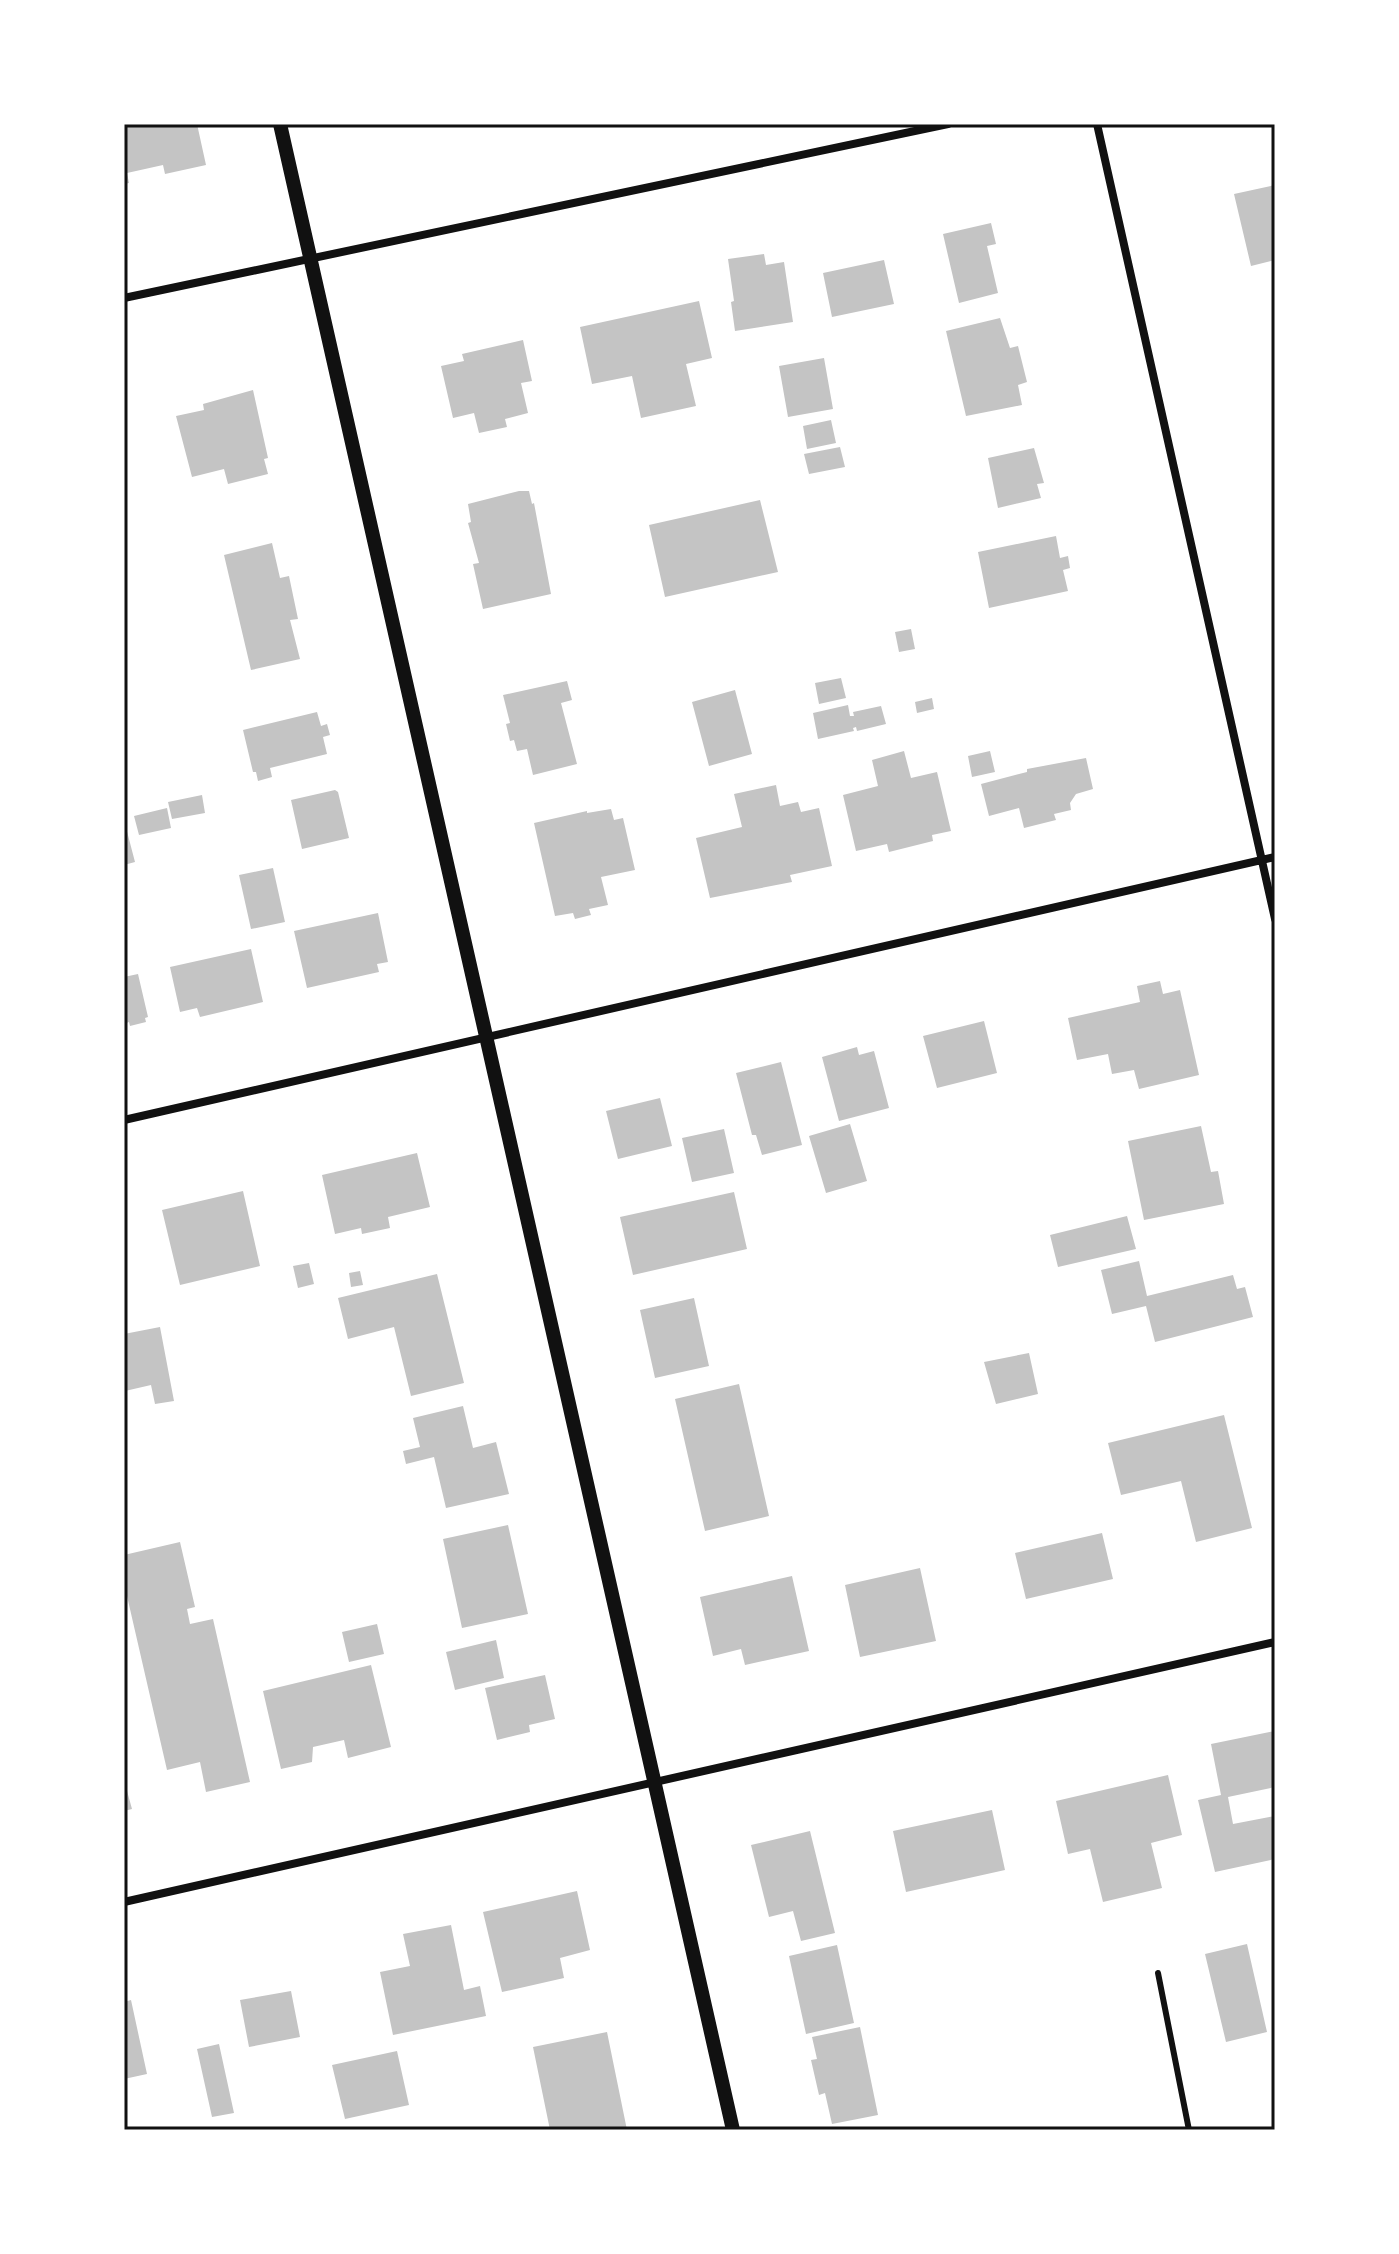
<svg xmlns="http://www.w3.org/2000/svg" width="1399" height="2254" font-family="'Roboto Serif',serif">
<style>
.building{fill:#c4c4c4}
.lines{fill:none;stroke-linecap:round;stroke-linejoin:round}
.service{stroke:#111;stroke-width:6}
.minor{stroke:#111;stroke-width:8}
.tertiary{stroke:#111;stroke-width:14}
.neatline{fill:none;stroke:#111;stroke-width:3}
</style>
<rect width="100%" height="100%" fill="#fff"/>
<!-- building -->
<path class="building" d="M 124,124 L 197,124 L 206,165 L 165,174 L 163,165 L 127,173 L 129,183 L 124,184 Z
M 1275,185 L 1275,260 L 1251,266 L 1234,194 Z
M 991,223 L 996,244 L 987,246 L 998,293 L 959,303 L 943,234 Z
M 764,254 L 766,265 L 784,262 L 793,322 L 735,331 L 731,302 L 734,301 L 728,259 Z
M 884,260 L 894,304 L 832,317 L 823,273 Z
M 699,301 L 712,358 L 686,364 L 696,406 L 641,418 L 632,376 L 592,384 L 580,327 Z
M 1000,318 L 1010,348 L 1018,346 L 1027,382 L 1018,385 L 1022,405 L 966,416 L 946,331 Z
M 523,340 L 532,381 L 521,383 L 528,413 L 505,419 L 507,427 L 479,433 L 474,413 L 453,418 L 441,366 L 464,361 L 462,354 Z
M 824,358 L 833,409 L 788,417 L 779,366 Z
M 253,390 L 268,458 L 264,459 L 268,474 L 228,484 L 224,469 L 192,477 L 176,416 L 204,410 L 203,404 Z
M 831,420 L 836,443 L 807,449 L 803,426 Z
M 840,447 L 845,467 L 809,474 L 804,454 Z
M 1034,448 L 1044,483 L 1037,484 L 1041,498 L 998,508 L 988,458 Z
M 519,491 L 529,491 L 532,504 L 534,503 L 551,594 L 483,609 L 473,564 L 479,563 L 468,523 L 471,522 L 468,504 Z
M 760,500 L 778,572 L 665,597 L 649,525 Z
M 1056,536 L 1060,558 L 1068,556 L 1070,568 L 1063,570 L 1068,591 L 989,608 L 978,552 Z
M 272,543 L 280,578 L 289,576 L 298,619 L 290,620 L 300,659 L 251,670 L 224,555 Z
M 911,629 L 915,649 L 899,652 L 895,632 Z
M 841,678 L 846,698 L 819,704 L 815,683 Z
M 567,681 L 572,700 L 561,703 L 577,764 L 533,775 L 527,749 L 517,751 L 514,740 L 510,741 L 506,724 L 510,723 L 503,695 Z
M 735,690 L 752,754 L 709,766 L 692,702 Z
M 932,698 L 934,709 L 917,713 L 915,702 Z
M 848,705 L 850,716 L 854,716 L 853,712 L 881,706 L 886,724 L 857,731 L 856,727 L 853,728 L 854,731 L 818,739 L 813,713 Z
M 317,712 L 321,726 L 327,724 L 330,735 L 323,737 L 327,754 L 270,768 L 272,777 L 258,781 L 256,772 L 253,772 L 243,730 Z
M 904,751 L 911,778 L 937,772 L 951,831 L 932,835 L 933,841 L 889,852 L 887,844 L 856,851 L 843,795 L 878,786 L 872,760 Z
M 990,751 L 995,772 L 972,777 L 968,756 Z
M 1086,758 L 1093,789 L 1076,794 L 1070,803 L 1071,810 L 1054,814 L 1056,820 L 1024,828 L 1019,808 L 989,816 L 981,784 L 1027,772 L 1027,769 Z
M 776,785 L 780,806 L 798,802 L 801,812 L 819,808 L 832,866 L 790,875 L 792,882 L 710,898 L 696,838 L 742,827 L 734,794 Z
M 335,790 L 338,792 L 349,838 L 302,849 L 291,800 Z
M 202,795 L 205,813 L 172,819 L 168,802 Z
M 167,808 L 171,828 L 139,835 L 134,816 Z
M 611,809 L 614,820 L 623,818 L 635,870 L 601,877 L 608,905 L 589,909 L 591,915 L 575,919 L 573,913 L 555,916 L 534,823 L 587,811 L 587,813 Z
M 124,820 L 135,862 L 124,865 Z
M 273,868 L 285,922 L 251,929 L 239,875 Z
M 378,913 L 388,962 L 377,964 L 379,972 L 307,988 L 294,931 Z
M 251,949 L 263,1002 L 200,1017 L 197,1008 L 180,1012 L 170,967 Z
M 138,974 L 148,1017 L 145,1018 L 146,1022 L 130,1026 L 129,1022 L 124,1024 L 124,977 Z
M 1160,981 L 1163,994 L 1180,990 L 1199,1075 L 1139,1089 L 1134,1070 L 1112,1074 L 1108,1054 L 1077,1060 L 1068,1018 L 1140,1002 L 1137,986 Z
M 984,1021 L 997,1073 L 937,1088 L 923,1036 Z
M 857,1047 L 859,1055 L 874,1051 L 889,1108 L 839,1121 L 822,1057 Z
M 781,1062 L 802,1145 L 762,1155 L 756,1135 L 752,1135 L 736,1073 Z
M 660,1098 L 672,1146 L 618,1159 L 606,1111 Z
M 850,1124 L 867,1181 L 826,1193 L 809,1136 Z
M 1201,1126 L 1211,1172 L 1218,1171 L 1224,1204 L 1144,1220 L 1128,1141 Z
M 724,1129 L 734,1173 L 692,1182 L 682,1138 Z
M 417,1153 L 430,1207 L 388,1217 L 390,1228 L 362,1234 L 361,1228 L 335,1234 L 322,1175 Z
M 243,1191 L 260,1266 L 180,1285 L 162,1210 Z
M 734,1192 L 747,1249 L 633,1275 L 620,1217 Z
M 1127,1216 L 1136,1249 L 1058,1267 L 1050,1235 Z
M 1139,1261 L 1147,1296 L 1233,1275 L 1237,1289 L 1245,1287 L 1253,1317 L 1155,1342 L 1146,1306 L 1112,1314 L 1101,1270 Z
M 309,1263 L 314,1284 L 298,1288 L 293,1266 Z
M 360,1271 L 363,1285 L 351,1287 L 349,1273 Z
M 437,1274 L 464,1383 L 411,1396 L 394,1327 L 348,1339 L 338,1298 Z
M 694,1298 L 709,1366 L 655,1378 L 640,1310 Z
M 160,1327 L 174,1401 L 155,1404 L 151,1385 L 125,1391 L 124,1334 Z
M 1029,1353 L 1038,1394 L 996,1404 L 984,1362 Z
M 739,1384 L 769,1516 L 705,1531 L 675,1399 Z
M 463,1406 L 473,1448 L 496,1442 L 509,1494 L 446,1508 L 434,1457 L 406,1464 L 403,1451 L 420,1447 L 413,1418 Z
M 1224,1415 L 1252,1528 L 1196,1542 L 1181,1481 L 1121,1495 L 1108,1443 Z
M 508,1525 L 528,1614 L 462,1628 L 443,1539 Z
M 1102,1533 L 1113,1579 L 1026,1599 L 1015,1553 Z
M 180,1542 L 195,1607 L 187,1609 L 190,1624 L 213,1619 L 250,1782 L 206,1792 L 200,1762 L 167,1770 L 124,1583 L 124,1555 Z
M 920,1568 L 936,1641 L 860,1657 L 845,1585 Z
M 792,1576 L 809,1651 L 745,1665 L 741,1649 L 713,1656 L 700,1597 Z
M 377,1624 L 384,1654 L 349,1662 L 342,1632 Z
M 496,1640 L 504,1678 L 455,1690 L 446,1652 Z
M 371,1665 L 391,1747 L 348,1758 L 344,1740 L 313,1747 L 312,1762 L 281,1769 L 263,1691 Z
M 545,1675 L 555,1719 L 529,1725 L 530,1732 L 497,1740 L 485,1688 Z
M 1275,1731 L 1275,1787 L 1228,1797 L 1233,1824 L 1275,1816 L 1275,1859 L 1215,1872 L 1198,1800 L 1221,1795 L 1211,1744 Z
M 1168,1775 L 1182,1835 L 1151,1843 L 1162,1888 L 1103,1902 L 1090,1849 L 1068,1854 L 1056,1801 Z
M 124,1780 L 132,1809 L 124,1811 Z
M 992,1810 L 1005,1870 L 906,1892 L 893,1831 Z
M 810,1831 L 835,1933 L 801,1941 L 793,1911 L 769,1917 L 751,1845 Z
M 577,1891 L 590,1950 L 560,1958 L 564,1978 L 502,1992 L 483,1912 Z
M 451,1925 L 464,1990 L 480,1986 L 486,2016 L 393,2035 L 380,1972 L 410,1966 L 403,1934 Z
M 1247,1944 L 1267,2032 L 1226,2042 L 1205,1954 Z
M 837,1945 L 854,2023 L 806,2034 L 789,1956 Z
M 291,1991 L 300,2037 L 249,2047 L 240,2000 Z
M 131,2000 L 147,2074 L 124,2079 L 124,2002 Z
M 860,2027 L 878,2115 L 832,2124 L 825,2093 L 819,2095 L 811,2060 L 817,2059 L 812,2037 Z
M 607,2032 L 627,2130 L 550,2130 L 533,2047 Z
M 219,2044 L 234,2113 L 212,2117 L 197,2049 Z
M 397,2051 L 409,2105 L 345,2119 L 332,2065 Z"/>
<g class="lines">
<!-- service -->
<path class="service" d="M 1158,1973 L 1189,2130"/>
<!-- minor -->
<path class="minor" d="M 1097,124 L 1275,919
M 124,298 L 948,124
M 124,1120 L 1275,857
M 124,1902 L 1275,1642"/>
<!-- tertiary -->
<path class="tertiary" d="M 280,124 L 733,2130"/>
</g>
<!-- border -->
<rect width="1399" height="2254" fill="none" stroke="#ffffff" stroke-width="252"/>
<rect x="126" y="126" width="1147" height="2002" class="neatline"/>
</svg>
